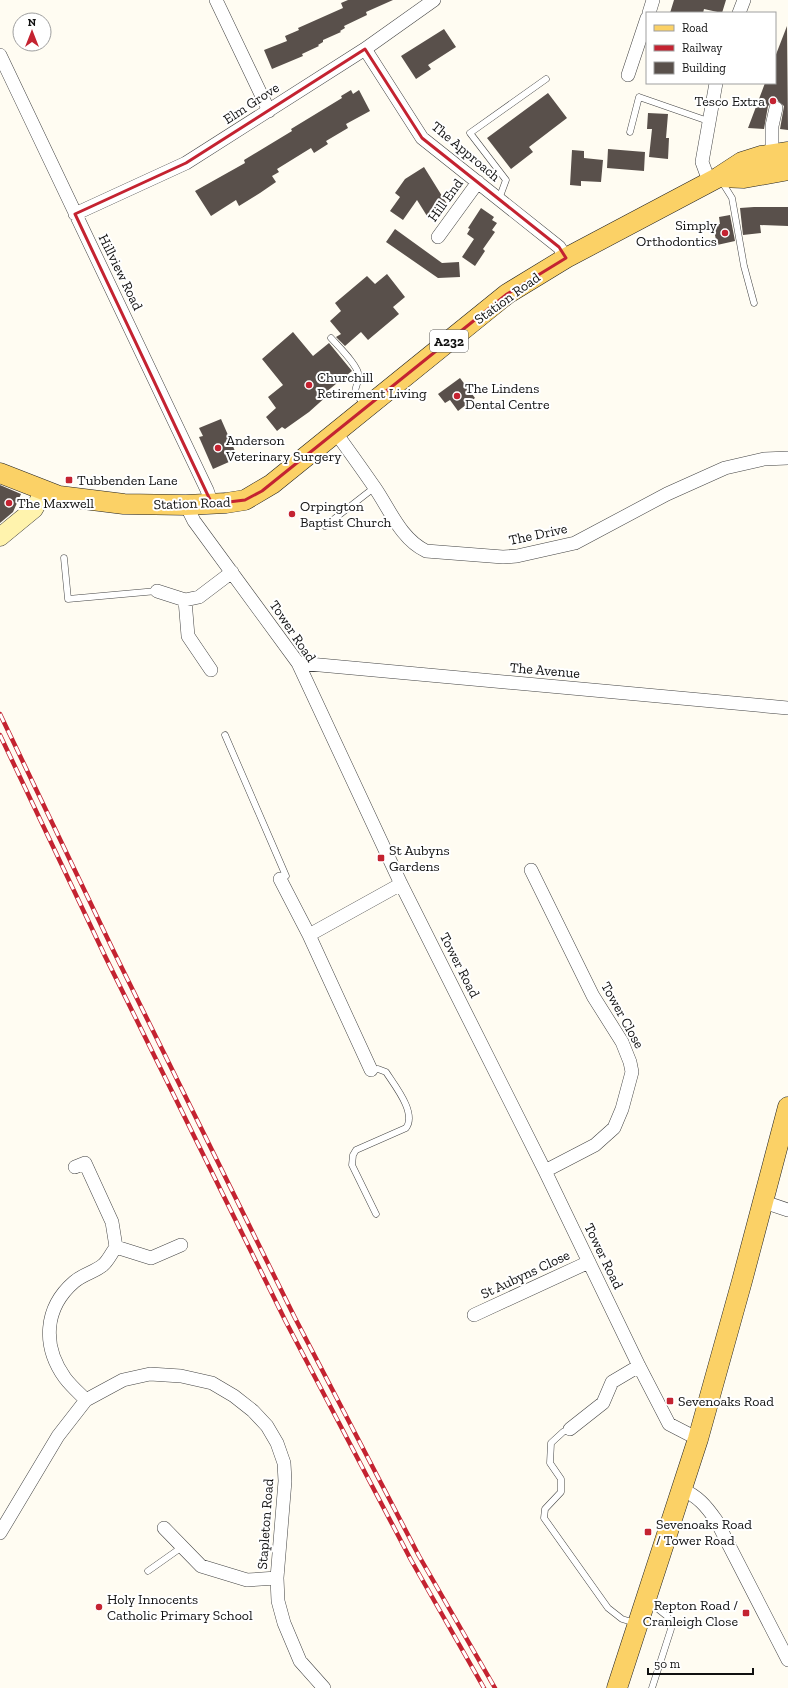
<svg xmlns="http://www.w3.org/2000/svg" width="788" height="1688" font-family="'Zilla Slab',serif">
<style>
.building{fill:#59504b}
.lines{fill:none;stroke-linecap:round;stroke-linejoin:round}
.lane-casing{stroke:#434343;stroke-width:7}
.street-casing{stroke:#434343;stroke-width:14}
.secondary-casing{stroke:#323232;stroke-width:19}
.primary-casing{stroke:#212121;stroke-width:21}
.lane{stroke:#fff;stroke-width:6}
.street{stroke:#fff;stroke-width:13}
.secondary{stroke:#fff3ad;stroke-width:18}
.primary{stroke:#fbd166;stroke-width:20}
.rail-casing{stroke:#c42331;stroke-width:4.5}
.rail{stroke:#fff;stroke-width:3;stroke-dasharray:9;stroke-linecap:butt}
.marked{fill:none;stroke:#c42331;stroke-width:3;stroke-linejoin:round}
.poi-dot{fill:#c42331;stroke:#fff;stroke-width:1.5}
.labels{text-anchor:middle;stroke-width:4;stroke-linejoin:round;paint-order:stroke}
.shield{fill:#fff;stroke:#585858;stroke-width:1}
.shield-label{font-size:13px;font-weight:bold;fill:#101010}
.poi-label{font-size:14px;fill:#101010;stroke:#fff;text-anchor:start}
.street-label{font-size:14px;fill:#101010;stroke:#fff}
</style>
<rect width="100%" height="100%" fill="#fffcf2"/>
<!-- building -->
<path class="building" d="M 348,0 L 393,0 L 366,12 L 367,15 L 344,26 L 345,28 L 340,31 L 341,32 L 323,40 L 323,42 L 318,45 L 319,46 L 302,54 L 303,56 L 272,69 L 264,50 L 287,41 L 285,36 L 299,30 L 298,28 L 343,8 L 341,3 Z
M 674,0 L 726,0 L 722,13 L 704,9 L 703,13 L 670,13 Z
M 787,26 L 788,130 L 780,129 L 784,106 L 777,100 L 773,101 L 768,106 L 764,129 L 748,128 L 765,83 L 775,83 L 775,57 Z
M 444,29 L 456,47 L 428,65 L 431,69 L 416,79 L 401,56 Z
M 351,90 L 353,94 L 359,90 L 370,111 L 346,124 L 348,128 L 326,141 L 328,144 L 314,153 L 311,148 L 277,169 L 279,172 L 272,176 L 276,182 L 260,193 L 239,206 L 236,200 L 211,216 L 195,191 L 245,163 L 244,160 L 292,131 L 291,129 L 342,98 L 341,96 Z
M 548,93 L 567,118 L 529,147 L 533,152 L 511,169 L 487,138 Z
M 648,113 L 668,114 L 666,138 L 669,138 L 668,159 L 649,157 L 652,129 L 647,129 Z
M 608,149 L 645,152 L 644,171 L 607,168 Z
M 572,150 L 584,151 L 584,158 L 603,160 L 601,182 L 581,181 L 581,186 L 570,185 Z
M 424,167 L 447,204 L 427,216 L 417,200 L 403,220 L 390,211 L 400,197 L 395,193 L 405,179 Z
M 754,207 L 788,207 L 788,226 L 760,225 L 761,233 L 743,235 L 740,208 Z
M 481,208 L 494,217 L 492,220 L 497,223 L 492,230 L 495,232 L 483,249 L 485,251 L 475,266 L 462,257 L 474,239 L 467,234 L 470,229 L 468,228 Z
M 730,215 L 735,241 L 717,245 L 713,225 L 720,224 L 719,217 Z
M 395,229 L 442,263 L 459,262 L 460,277 L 438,278 L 386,242 Z
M 387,274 L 405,297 L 393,307 L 399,314 L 368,340 L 361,332 L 345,346 L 336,337 L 341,334 L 330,321 L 341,311 L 335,303 L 367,276 L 375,284 Z
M 293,332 L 313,356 L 329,343 L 352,371 L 326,392 L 328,395 L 309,412 L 285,429 L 282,427 L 277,431 L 266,417 L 276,408 L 268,397 L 283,385 L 262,359 Z
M 460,378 L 475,398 L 458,411 L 450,400 L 445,403 L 438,394 Z
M 221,419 L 238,458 L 213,469 L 199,437 L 203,436 L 199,428 Z
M 0,485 L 21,494 L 13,512 L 0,523 Z"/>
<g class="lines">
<!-- lane casing -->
<g class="lane-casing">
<path id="lane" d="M 630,132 L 639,97 L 708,121
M 722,182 L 732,198 L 744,266 L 754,303
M 499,199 L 506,180 L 470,133 L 546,79
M 331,338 C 339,347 359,366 359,377 C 358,383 355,387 355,393 L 365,405
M 325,526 L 375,487
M 64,558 L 68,599 L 157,591
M 225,735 L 286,876 L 280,879
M 371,1070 L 378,1069 L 386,1072 C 395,1086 417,1113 406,1128 L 356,1150 L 353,1155 L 352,1165 L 376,1214
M 570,1429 L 563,1432 L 551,1443 L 550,1463 L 561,1479 L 561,1492 L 545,1509 L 544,1518 L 608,1608 L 622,1619 L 635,1623
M 148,1571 L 182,1547
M 648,1601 L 668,1617 L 671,1629 L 652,1688"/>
</g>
<!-- street casing -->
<g class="street-casing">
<path id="street" d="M 216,0 L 269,111
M 649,13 L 653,0
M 739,13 L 744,0
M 365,49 L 422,138 L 559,247 L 566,258
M 0,55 L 207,490 L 212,504
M 628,75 L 647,18
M 772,162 L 772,126 L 776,108
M 709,181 L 702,162 L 716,83
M 75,214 L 186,163 L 365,49 L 434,0
M 438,237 L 478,182
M 336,433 C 349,451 362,469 375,488 C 390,510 401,539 426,551 L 503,557 L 517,556 L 575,543 L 667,494 L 725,468 L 764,459 L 788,458
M 186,505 L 194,521 L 298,663 L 401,884 L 545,1171 L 639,1366 L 669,1424 L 698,1439
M 157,591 L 185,600 L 199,597 L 232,572
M 185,600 L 188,636 L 211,670
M 298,663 L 788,708
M 531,870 L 593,996 L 622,1042 L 630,1062 L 632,1072 L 622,1109 L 614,1128 L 595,1145 L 545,1171
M 280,879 L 309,935 L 371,1070
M 309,935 L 401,884
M 75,1167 L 85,1163 L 112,1222 L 116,1247 C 112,1252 108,1261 103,1265 C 95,1272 83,1274 74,1282 C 44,1308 42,1346 65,1378 C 71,1386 79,1393 86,1400
M 764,1202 L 788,1210
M 116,1247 L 151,1258 L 181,1245
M 474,1315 L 589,1262
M 570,1429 L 603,1403 L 612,1382 L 639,1366
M 681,1489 C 698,1496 706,1506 716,1520 L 788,1660
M 164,1528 L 201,1566 L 247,1580 L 277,1578
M 0,1533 L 58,1436 L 86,1400 L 123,1380 L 150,1374 L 181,1376 L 212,1383 L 234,1396 L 253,1411 L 267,1426 L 277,1443 L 284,1463 L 285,1481 L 277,1578 L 278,1601 L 284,1623 L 300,1661 L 324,1688"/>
</g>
<!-- secondary casing -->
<g class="secondary-casing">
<path id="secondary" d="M 0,537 L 34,509 L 44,491"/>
</g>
<!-- primary casing -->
<g class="primary-casing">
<path id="primary" d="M 719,177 L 744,178 L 788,170
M 0,473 L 59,496 L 124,504 L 186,505 L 226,503 L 245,500 L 272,484 L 507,294 L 566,258 L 719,177 L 742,162 L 761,156 L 788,152
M 617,1688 L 698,1439 L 742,1281 L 788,1107"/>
</g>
<!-- lane -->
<use href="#lane" class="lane"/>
<!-- street -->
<use href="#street" class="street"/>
<!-- secondary -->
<use href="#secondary" class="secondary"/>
<!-- primary -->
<use href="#primary" class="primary"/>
<!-- rail casing -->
<g class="rail-casing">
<path id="rail" d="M 0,714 L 114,952 L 295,1318 L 419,1556 L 495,1688
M 0,735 L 105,956 L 286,1322 L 411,1560 L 484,1688"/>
</g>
<!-- rail -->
<use href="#rail" class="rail"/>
</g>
<!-- marked area -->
<path class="marked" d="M 365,49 L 422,138 L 559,247 L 566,258 L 507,294 L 262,491 L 245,500 L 212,504 L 75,214 L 186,163 Z"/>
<!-- markers -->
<g class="poi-dot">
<circle cx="773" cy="101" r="4"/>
<circle cx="725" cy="233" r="4"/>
<circle cx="309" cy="385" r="4"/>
<circle cx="457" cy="396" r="4"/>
<circle cx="218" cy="448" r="4"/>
<rect x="65" y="476" width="8" height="8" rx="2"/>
<circle cx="9" cy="503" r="4"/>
<circle cx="292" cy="514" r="4"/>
<rect x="377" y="854" width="8" height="8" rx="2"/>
<rect x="666" y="1397" width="8" height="8" rx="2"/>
<rect x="644" y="1528" width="8" height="8" rx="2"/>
<circle cx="99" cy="1607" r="4"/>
<rect x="742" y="1609" width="8" height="8" rx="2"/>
</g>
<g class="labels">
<!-- shield labels -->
<rect class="shield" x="430" y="330" width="38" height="22" rx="3"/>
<g class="shield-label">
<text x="449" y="346">A232</text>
</g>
<!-- poi labels -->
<g class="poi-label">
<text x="765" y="106" text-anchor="end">Tesco Extra</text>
<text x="717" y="230" text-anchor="end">Simply<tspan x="717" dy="16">Orthodontics</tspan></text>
<text x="317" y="382">Churchill<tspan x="317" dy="16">Retirement Living</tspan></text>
<text x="465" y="393">The Lindens<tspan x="465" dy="16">Dental Centre</tspan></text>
<text x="226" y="445">Anderson<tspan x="226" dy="16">Veterinary Surgery</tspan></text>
<text x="77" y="485">Tubbenden Lane</text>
<text x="17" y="508">The Maxwell</text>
<text x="300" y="511">Orpington<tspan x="300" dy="16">Baptist Church</tspan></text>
<text x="389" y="855">St Aubyns<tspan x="389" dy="16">Gardens</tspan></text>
<text x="678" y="1406">Sevenoaks Road</text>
<text x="656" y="1529">Sevenoaks Road<tspan x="656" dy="16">/ Tower Road</tspan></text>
<text x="107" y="1604">Holy Innocents<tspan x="107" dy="16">Catholic Primary School</tspan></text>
<text x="738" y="1610" text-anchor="end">Repton Road /<tspan x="738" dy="16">Cranleigh Close</tspan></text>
</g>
<!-- street labels -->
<g class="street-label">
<text transform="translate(251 103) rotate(-33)" y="5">Elm Grove</text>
<text transform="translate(466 151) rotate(40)" y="5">The Approach</text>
<text transform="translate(445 200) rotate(-54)" y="5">Hill End</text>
<text transform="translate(121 272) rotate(64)" y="5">Hillview Road</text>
<text transform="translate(507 298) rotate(-36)" y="5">Station Road</text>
<text transform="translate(192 503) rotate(-2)" y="5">Station Road</text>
<text transform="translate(538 534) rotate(-12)" y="5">The Drive</text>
<text transform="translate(293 631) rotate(56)" y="5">Tower Road</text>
<text transform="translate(545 670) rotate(5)" y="5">The Avenue</text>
<text transform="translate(460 965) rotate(63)" y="5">Tower Road</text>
<text transform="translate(623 1015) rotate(61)" y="5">Tower Close</text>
<text transform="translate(604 1256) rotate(64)" y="5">Tower Road</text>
<text transform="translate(525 1274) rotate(-25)" y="5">St Aubyns Close</text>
<text transform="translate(265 1524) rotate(-86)" y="5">Stapleton Road</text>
</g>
</g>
<!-- legend -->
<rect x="646" y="12" width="130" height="72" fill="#ffffff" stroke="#9f9f9f"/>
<rect x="654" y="25" width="20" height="6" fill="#fbd166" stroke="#9f9f9f"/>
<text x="682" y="32" font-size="12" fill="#101010">Road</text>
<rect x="654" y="45" width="20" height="6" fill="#c42331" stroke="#9f9f9f"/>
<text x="682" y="52" font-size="12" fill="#101010">Railway</text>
<rect x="654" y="62" width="20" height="12" fill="#59504b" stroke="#9f9f9f"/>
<text x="682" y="72" font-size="12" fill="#101010">Building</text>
<!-- north arrow -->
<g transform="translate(32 32)"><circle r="19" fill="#ffffff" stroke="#9f9f9f"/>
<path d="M0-3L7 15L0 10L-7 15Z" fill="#c42331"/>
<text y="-6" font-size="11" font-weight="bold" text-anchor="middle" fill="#101010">N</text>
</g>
<!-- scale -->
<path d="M648 1668v6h105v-6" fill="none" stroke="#101010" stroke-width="2"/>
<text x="654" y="1668" font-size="12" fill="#101010" stroke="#ffffff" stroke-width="3" paint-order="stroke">50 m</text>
</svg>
